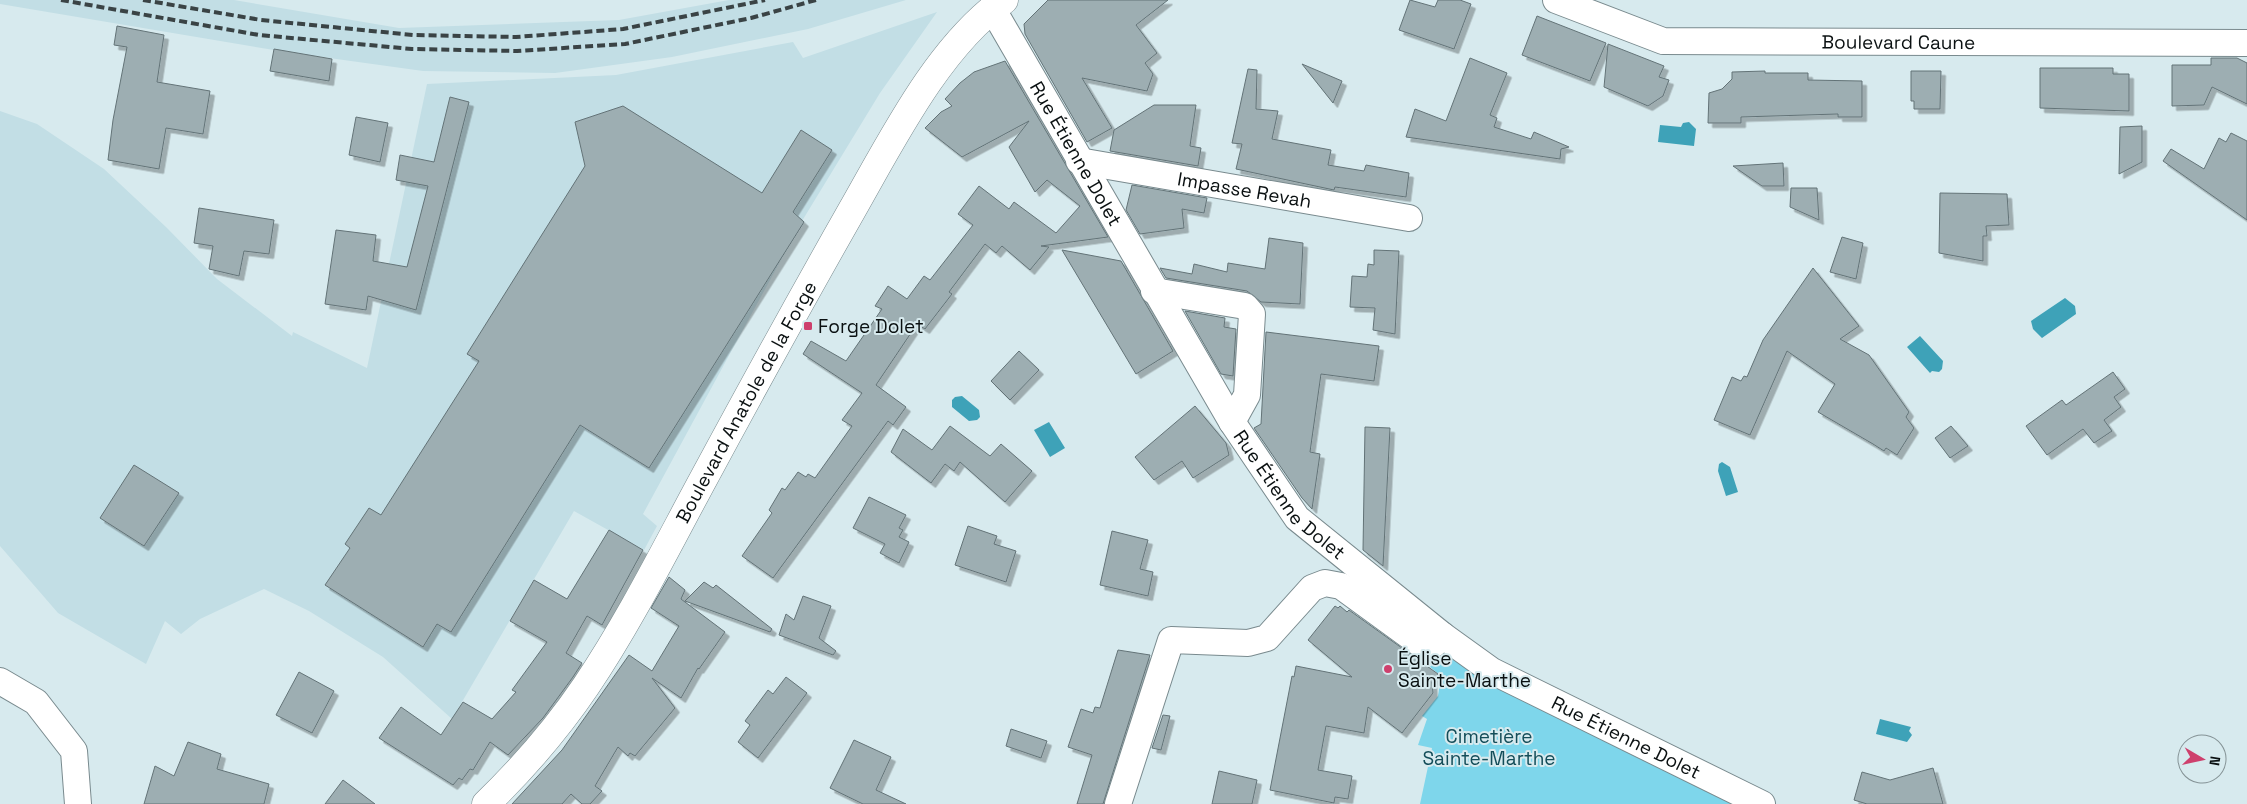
<svg xmlns="http://www.w3.org/2000/svg" width="2247" height="804" font-family="'Space Grotesk',sans-serif">
<style>
.built{fill:#c2dee5}
.green{fill:#7ed6eb}
.water{fill:#3ea2b8}
.building{fill:#9daeb2;stroke:#637377;filter:url(#shadow)}
.lines{fill:none;stroke-linecap:round;stroke-linejoin:round}
.minor-casing{stroke:#798a8e;stroke-width:28}
.major-casing{stroke:#798a8e;stroke-width:29}
.minor{stroke:#fff;stroke-width:26}
.major{stroke:#fff;stroke-width:28}
.rail{stroke:#3a4345;stroke-width:4;stroke-dasharray:8 4;stroke-linecap:butt}
.poi-dot{fill:#ce406d;stroke:#d7eaee;stroke-width:2}
.labels{text-anchor:middle;stroke-width:4;stroke-linejoin:round;paint-order:stroke}
.street-label{font-size:19px;fill:#0a1011;stroke:#d7eaee}
.poi-label{font-size:19px;fill:#0a1011;stroke:#d7eaee;text-anchor:start}
.park-label{font-size:19px;fill:#134d59;stroke:#d7eaee}
</style>
<defs>
<filter id="shadow"><feDropShadow dx="4.5" dy="4.5" stdDeviation="0" flood-color="#0004"/></filter>
</defs>
<rect width="100%" height="100%" fill="#d7eaee"/>
<!-- built -->
<path class="built" d="M 0,0 L 234,0 L 399,28 L 619,20 L 729,0 L 906,0 L 808,29 L 672,57 L 555,73 L 423,71 L 286,52 L 0,4 Z
M 937,12 L 880,93 L 802,221 L 643,514 L 657,526 L 644,550 L 574,511 L 452,719 L 383,657 L 309,611 L 264,589 L 200,619 L 181,634 L 165,621 L 146,664 L 58,613 L 0,546 L 0,111 L 37,124 L 104,169 L 166,227 L 217,279 L 292,336 L 293,332 L 367,368 L 427,84 L 616,75 L 793,42 L 803,58 Z"/>
<!-- green -->
<path class="green" d="M 1445,648 L 1741,804 L 1420,804 L 1432,748 L 1418,745 L 1427,719 L 1422,716 L 1438,696 L 1441,676 L 1430,667 Z"/>
<!-- water -->
<path class="water" d="M 1689,122 L 1696,129 L 1694,146 L 1658,142 L 1660,125 L 1681,127 L 1683,123 Z
M 2065,298 L 2075,306 L 2076,314 L 2042,338 L 2033,329 L 2031,321 Z
M 1920,336 L 1943,361 L 1942,369 L 1939,372 L 1932,371 L 1930,373 L 1907,347 Z
M 962,396 L 979,410 L 980,417 L 977,420 L 969,421 L 952,407 L 952,400 L 955,397 Z
M 1049,422 L 1065,448 L 1050,457 L 1034,430 Z
M 1722,462 L 1730,467 L 1738,492 L 1726,496 L 1718,471 L 1719,464 Z
M 1880,719 L 1911,727 L 1909,731 L 1912,735 L 1907,742 L 1876,734 Z"/>
<!-- building -->
<path class="building" d="M 1048,0 L 1168,0 L 1136,25 L 1157,53 L 1145,63 L 1153,74 L 1147,91 L 1082,78 L 1112,128 L 1087,142 L 1025,34 L 1024,24 Z
M 1410,0 L 1435,7 L 1438,0 L 1460,0 L 1471,4 L 1454,49 L 1399,30 Z
M 1537,16 L 1606,43 L 1590,81 L 1522,55 Z
M 117,26 L 164,35 L 157,82 L 210,91 L 203,134 L 166,128 L 159,169 L 108,160 L 113,120 L 127,47 L 114,45 Z
M 1608,44 L 1664,66 L 1659,77 L 1669,80 L 1663,96 L 1648,106 L 1604,87 Z
M 274,49 L 332,59 L 329,81 L 270,71 Z
M 1470,58 L 1507,73 L 1490,115 L 1497,118 L 1494,127 L 1531,139 L 1534,132 L 1569,147 L 1561,149 L 1560,159 L 1406,137 L 1415,109 L 1446,121 Z
M 2211,58 L 2237,58 L 2247,63 L 2247,104 L 2212,87 L 2204,105 L 2172,106 L 2172,65 L 2211,65 Z
M 1005,61 L 1108,237 L 1041,246 L 1049,247 L 1030,270 L 1002,246 L 996,253 L 985,244 L 949,292 L 952,294 L 925,329 L 917,324 L 876,385 L 906,407 L 893,425 L 888,421 L 773,578 L 742,556 L 772,513 L 769,510 L 782,488 L 785,490 L 798,472 L 806,477 L 808,474 L 815,478 L 852,426 L 842,420 L 862,393 L 803,354 L 811,341 L 846,361 L 882,309 L 875,306 L 888,286 L 907,299 L 924,276 L 930,280 L 973,225 L 958,214 L 979,186 L 1009,209 L 1014,202 L 1056,233 L 1080,206 L 1047,180 L 1035,192 L 1009,147 L 1029,121 L 962,157 L 925,128 L 941,112 L 952,106 L 945,99 L 960,83 L 974,72 Z
M 1302,64 L 1342,81 L 1333,103 Z
M 2040,68 L 2113,68 L 2113,74 L 2129,74 L 2129,111 L 2040,108 Z
M 1248,69 L 1257,70 L 1256,109 L 1278,111 L 1272,139 L 1331,150 L 1328,165 L 1364,171 L 1366,165 L 1409,173 L 1406,197 L 1335,187 L 1334,190 L 1236,169 L 1242,144 L 1232,143 Z
M 1765,71 L 1765,73 L 1808,73 L 1808,80 L 1862,81 L 1862,117 L 1838,117 L 1838,114 L 1741,117 L 1741,123 L 1708,123 L 1709,93 L 1722,89 L 1732,79 L 1732,72 Z
M 1911,71 L 1941,71 L 1940,109 L 1914,109 L 1914,101 L 1911,101 Z
M 450,97 L 469,102 L 416,310 L 368,296 L 366,310 L 325,304 L 336,230 L 376,235 L 373,261 L 407,267 L 428,186 L 396,180 L 400,155 L 434,162 Z
M 1154,105 L 1196,105 L 1190,146 L 1201,148 L 1198,166 L 1110,151 L 1114,130 Z
M 623,106 L 762,193 L 801,130 L 832,150 L 793,212 L 804,222 L 649,468 L 580,425 L 451,632 L 437,624 L 423,647 L 325,585 L 350,548 L 345,544 L 369,508 L 381,515 L 479,361 L 467,354 L 585,166 L 575,122 Z
M 356,117 L 388,123 L 380,162 L 349,155 Z
M 2142,126 L 2142,162 L 2119,174 L 2120,127 Z
M 2231,133 L 2247,141 L 2247,220 L 2163,161 L 2171,149 L 2204,169 L 2219,138 L 2226,142 Z
M 1783,163 L 1784,186 L 1762,186 L 1733,166 Z
M 1132,185 L 1207,198 L 1204,213 L 1182,209 L 1184,228 L 1140,234 L 1126,210 Z
M 1791,188 L 1817,188 L 1819,220 L 1790,207 Z
M 1940,193 L 2007,194 L 2009,225 L 1986,226 L 1987,236 L 1983,236 L 1983,261 L 1939,253 Z
M 199,208 L 274,220 L 269,254 L 244,251 L 239,276 L 209,269 L 213,246 L 194,243 Z
M 1842,237 L 1863,243 L 1856,279 L 1830,272 Z
M 1269,238 L 1303,243 L 1300,304 L 1261,302 L 1247,291 L 1166,278 L 1160,268 L 1192,274 L 1194,264 L 1227,272 L 1228,263 L 1265,269 Z
M 1062,250 L 1121,261 L 1173,351 L 1136,374 Z
M 1374,250 L 1399,251 L 1395,334 L 1373,330 L 1375,308 L 1350,307 L 1352,276 L 1367,277 L 1368,264 L 1374,265 Z
M 1813,268 L 1859,326 L 1840,339 L 1869,355 L 1909,412 L 1906,417 L 1914,428 L 1897,455 L 1886,448 L 1884,451 L 1873,444 L 1818,412 L 1835,384 L 1787,351 L 1750,435 L 1714,420 L 1732,377 L 1741,381 L 1744,376 L 1747,377 L 1763,340 Z
M 1185,311 L 1225,318 L 1224,327 L 1236,329 L 1233,376 L 1221,374 Z
M 1266,332 L 1379,346 L 1374,381 L 1321,374 L 1310,452 L 1320,454 L 1312,509 L 1302,498 L 1254,428 L 1261,424 Z
M 1019,351 L 1039,370 L 1010,400 L 991,381 Z
M 2113,372 L 2125,389 L 2114,397 L 2121,407 L 2104,420 L 2112,431 L 2094,443 L 2083,429 L 2047,455 L 2026,426 L 2062,400 L 2066,405 Z
M 1195,406 L 1226,443 L 1229,455 L 1193,478 L 1182,461 L 1154,480 L 1135,457 Z
M 950,426 L 990,456 L 1001,444 L 1032,471 L 1005,502 L 960,462 L 954,471 L 945,464 L 931,483 L 891,452 L 903,429 L 932,450 Z
M 1951,426 L 1968,446 L 1950,458 L 1935,438 Z
M 1365,427 L 1390,428 L 1383,566 L 1363,550 Z
M 134,465 L 179,493 L 144,546 L 100,518 Z
M 869,497 L 906,515 L 899,528 L 903,530 L 899,537 L 909,542 L 899,563 L 880,553 L 885,544 L 853,528 Z
M 968,526 L 997,536 L 994,544 L 1016,551 L 1006,582 L 955,565 Z
M 609,530 L 643,550 L 602,625 L 587,616 L 566,653 L 582,663 L 573,677 L 543,718 L 508,755 L 490,742 L 473,770 L 470,769 L 462,780 L 459,778 L 453,785 L 379,738 L 401,707 L 441,735 L 463,702 L 492,719 L 516,692 L 512,690 L 547,642 L 510,621 L 534,580 L 567,599 Z
M 1112,531 L 1148,540 L 1140,569 L 1153,572 L 1148,596 L 1100,585 Z
M 669,577 L 685,590 L 681,599 L 725,632 L 699,669 L 698,668 L 681,698 L 652,678 L 675,708 L 635,756 L 630,753 L 628,756 L 618,747 L 595,786 L 602,791 L 590,804 L 582,804 L 571,794 L 562,804 L 512,804 L 562,750 L 629,655 L 652,671 L 679,626 L 651,608 Z
M 704,582 L 713,588 L 716,585 L 772,629 L 770,632 L 685,601 Z
M 803,596 L 831,606 L 819,638 L 836,651 L 833,655 L 779,635 L 786,614 L 794,620 Z
M 1335,606 L 1338,608 L 1340,606 L 1347,612 L 1349,610 L 1438,674 L 1432,682 L 1433,693 L 1402,733 L 1368,707 L 1364,733 L 1326,726 L 1318,770 L 1352,776 L 1348,799 L 1335,797 L 1334,803 L 1270,790 L 1292,676 L 1294,677 L 1296,666 L 1352,677 L 1308,640 Z
M 1118,650 L 1150,655 L 1103,804 L 1077,804 L 1092,755 L 1068,747 L 1081,709 L 1093,713 L 1095,707 L 1100,708 Z
M 299,672 L 334,691 L 312,733 L 276,715 Z
M 786,677 L 807,693 L 758,758 L 738,742 L 750,725 L 745,721 L 768,690 L 773,694 Z
M 1163,715 L 1170,716 L 1161,750 L 1152,748 Z
M 1011,729 L 1047,741 L 1041,758 L 1006,746 Z
M 854,740 L 891,757 L 876,790 L 906,804 L 863,804 L 830,788 Z
M 188,742 L 221,754 L 217,769 L 269,784 L 264,804 L 144,804 L 155,766 L 174,776 Z
M 1933,768 L 1943,804 L 1867,804 L 1854,800 L 1862,772 L 1890,780 Z
M 1219,771 L 1257,780 L 1252,804 L 1212,804 Z
M 343,780 L 375,804 L 325,804 Z"/>
<g class="lines">
<!-- minor casing -->
<g class="minor-casing">
<g id="minor">
<path id="s1" d="M 1556,0 L 1663,41 L 2247,43"/>
<path id="s2" d="M 992,8 L 1232,422 L 1297,518 L 1442,635 L 1492,671 L 1762,804"/>
<path id="s3" d="M 1079,161 L 1409,218"/>
<path d="M 1154,291 L 1245,306 L 1252,314 L 1247,395 L 1232,422"/>
<path d="M 0,681 L 36,702 L 74,751 L 78,804"/>
<path d="M 1118,804 L 1171,640 L 1248,643 L 1267,638 L 1312,588 L 1325,583 L 1341,586 L 1422,645 C 1432,650 1436,642 1442,635"/>
</g>
</g>
<!-- major casing -->
<g class="major-casing">
<g id="major">
<path id="s4" d="M 486,804 C 523,768 557,729 586,686 C 630,621 667,546 705,476 C 753,387 802,298 852,210 C 892,140 938,47 1004,0"/>
</g>
</g>
<!-- minor -->
<use href="#minor" class="minor"/>
<!-- major -->
<use href="#major" class="major"/>
<!-- rail -->
<path class="rail" d="M 61,0 L 259,35 L 412,49 L 517,51 L 625,44 L 751,18 L 816,0
M 143,0 L 261,20 L 413,35 L 516,37 L 623,29 L 765,0"/>
</g>
<!-- markers -->
<g class="poi-dot">
<rect x="803" y="321" width="10" height="10" rx="2.5"/>
<circle cx="1388" cy="669" r="5"/>
</g>
<g class="labels">
<!-- street labels -->
<g class="street-label">
<text dy="7" stroke="none"><textPath href="#s1" startOffset="350">Boulevard Caune</textPath></text>
<text dy="7" stroke="none"><textPath href="#s2" startOffset="168">Rue Étienne Dolet</textPath></text>
<text dy="7" stroke="none"><textPath href="#s3" startOffset="168">Impasse Revah</textPath></text>
<text dy="7" stroke="none"><textPath href="#s4" startOffset="481">Boulevard Anatole de la Forge</textPath></text>
<text dy="7" stroke="none"><textPath href="#s2" startOffset="572">Rue Étienne Dolet</textPath></text>
<text dy="7" stroke="none"><textPath href="#s2" startOffset="992">Rue Étienne Dolet</textPath></text>
</g>
<!-- poi labels -->
<g class="poi-label">
<text x="818" y="333">Forge Dolet</text>
<text x="1398" y="665">Église<tspan x="1398" dy="22">Sainte-Marthe</tspan></text>
</g>
<!-- park labels -->
<g class="park-label">
<text x="1489" y="743">Cimetière<tspan x="1489" dy="22">Sainte-Marthe</tspan></text>
</g>
</g>
<!-- north arrow -->
<g transform="translate(2202 759) rotate(99)"><circle r="24" fill="#d7eaee" stroke="#859396"/>
<path d="M0-4L9 19L0 12L-9 19Z" fill="#ce406d"/>
<text y="-8" font-size="14" font-weight="bold" text-anchor="middle" fill="#0a1011">N</text>
</g>
</svg>
